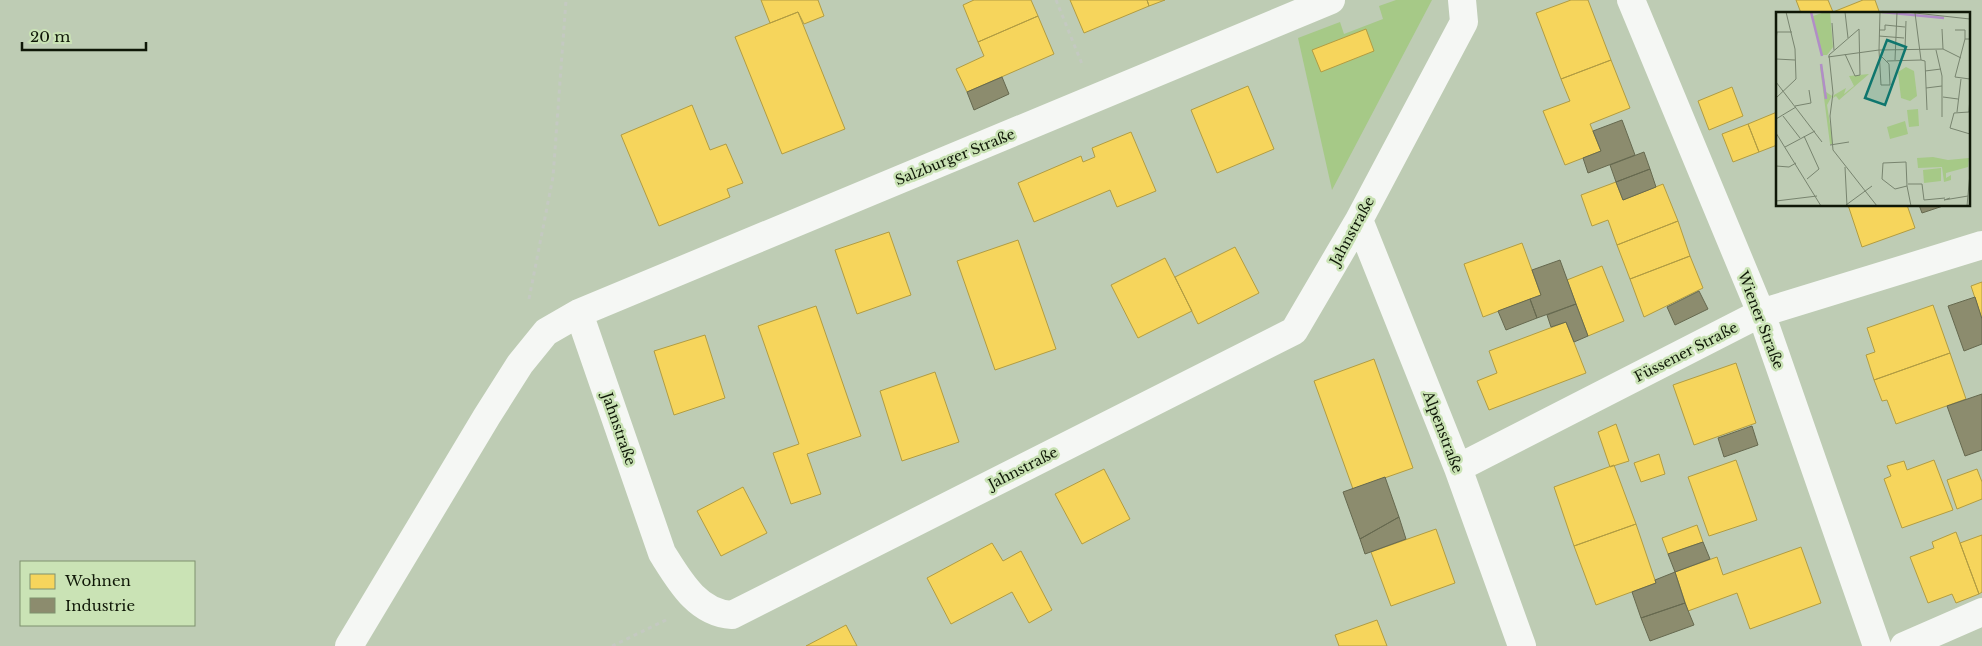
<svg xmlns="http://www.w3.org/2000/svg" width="1982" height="646" font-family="'Libre Baskerville',serif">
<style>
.green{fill:#a6c987}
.homes{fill:#f6d55c;stroke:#b19c42}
.industry{fill:#8c8c6e;stroke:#66694f}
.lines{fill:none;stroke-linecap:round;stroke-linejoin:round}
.path{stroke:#c4c9c1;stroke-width:3;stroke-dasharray:4 4;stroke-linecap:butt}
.minor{stroke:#f5f7f4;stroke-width:28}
.labels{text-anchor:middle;stroke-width:5;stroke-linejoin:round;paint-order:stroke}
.street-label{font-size:14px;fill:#0f1707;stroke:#cae3b5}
.inset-river{fill:none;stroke:#b18dc7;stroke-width:2.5}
.inset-road{fill:none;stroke:#78846f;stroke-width:1}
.view{fill:#0f766e;fill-opacity:0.15;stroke:#0f766e;stroke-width:2.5}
.inset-edge{fill:none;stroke:#0f1707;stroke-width:2.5}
</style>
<rect width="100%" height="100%" fill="#beccb4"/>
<!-- green -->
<path class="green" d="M 1396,0 L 1432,0 L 1332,190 L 1298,38 L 1340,22 L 1344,34 L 1383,19 L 1379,6 Z"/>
<!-- homes -->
<path class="homes" d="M 761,0 L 818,0 L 824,16 L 804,24 L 798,12 L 770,23 Z
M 974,0 L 1031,0 L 1038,16 L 978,42 L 963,5 Z
M 1070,0 L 1147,0 L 1149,6 L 1084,33 Z
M 1147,0 L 1165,0 L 1149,6 Z
M 1571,0 L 1588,0 L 1611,60 L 1561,79 L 1536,13 Z
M 1796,0 L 1828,0 L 1833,12 L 1863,0 L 1875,0 L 1880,14 L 1799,14 L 1801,13 Z
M 798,12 L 845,129 L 782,154 L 735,37 Z
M 1038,16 L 1054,54 L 967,92 L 956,69 L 984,56 L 978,42 Z
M 1366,29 L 1374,51 L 1321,72 L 1312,50 Z
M 1611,60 L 1630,108 L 1590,124 L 1601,151 L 1565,165 L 1543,111 L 1570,101 L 1561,79 Z
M 1248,86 L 1274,149 L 1217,173 L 1191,110 Z
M 1732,87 L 1743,116 L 1709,130 L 1698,101 Z
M 692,105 L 710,150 L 726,144 L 743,183 L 727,189 L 730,197 L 659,226 L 621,135 Z
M 1777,112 L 1777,145 L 1759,152 L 1748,124 Z
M 1748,124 L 1759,152 L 1733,162 L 1722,134 Z
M 1131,132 L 1156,191 L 1117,207 L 1110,190 L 1034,222 L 1018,183 L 1081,156 L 1083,162 L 1095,157 L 1092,148 Z
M 1616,182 L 1623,200 L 1663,184 L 1678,221 L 1617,245 L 1608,220 L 1592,226 L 1581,195 Z
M 1848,205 L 1907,205 L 1915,228 L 1862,247 Z
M 1678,221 L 1690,256 L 1630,279 L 1617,245 Z
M 889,232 L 911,295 L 857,314 L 835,250 Z
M 1018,240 L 1056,349 L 995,370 L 957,261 Z
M 1522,243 L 1541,295 L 1483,317 L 1464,264 Z
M 1235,247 L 1259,293 L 1198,324 L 1175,277 Z
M 1690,256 L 1703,288 L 1644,317 L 1630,279 Z
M 1165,258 L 1192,311 L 1138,338 L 1111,285 Z
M 1602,266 L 1624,321 L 1588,336 L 1567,280 Z
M 1982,282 L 1982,319 L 1971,286 Z
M 1933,305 L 1950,353 L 1874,380 L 1866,355 L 1875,352 L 1867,328 Z
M 816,306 L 861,436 L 807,454 L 821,494 L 791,504 L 773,453 L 799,444 L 758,326 Z
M 1566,322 L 1586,373 L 1489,410 L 1477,381 L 1497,373 L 1489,351 Z
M 705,335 L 725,398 L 674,415 L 654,351 Z
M 1950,353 L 1966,399 L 1896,424 L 1887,400 L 1882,401 L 1874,380 Z
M 1374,359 L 1413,468 L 1353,489 L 1314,381 Z
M 1736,363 L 1756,423 L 1694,445 L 1673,385 Z
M 935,372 L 959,442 L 902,461 L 880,391 Z
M 1616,424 L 1629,461 L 1610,467 L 1598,432 Z
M 1659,454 L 1665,474 L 1641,482 L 1634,463 Z
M 1736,460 L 1757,520 L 1709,536 L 1688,477 Z
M 1934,460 L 1953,510 L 1902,528 L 1884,479 L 1891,476 L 1887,466 L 1904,461 L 1907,470 Z
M 1614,465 L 1636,524 L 1574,546 L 1554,487 Z
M 1104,469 L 1130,519 L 1082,544 L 1055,494 Z
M 1977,469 L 1982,482 L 1982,499 L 1957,509 L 1947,480 Z
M 743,487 L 767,533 L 721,556 L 697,511 Z
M 1636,524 L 1656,583 L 1596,605 L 1574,546 Z
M 1697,525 L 1703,542 L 1668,554 L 1662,538 Z
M 1436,529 L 1455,583 L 1391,606 L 1371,552 Z
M 1956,532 L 1979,594 L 1956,603 L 1952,594 L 1928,603 L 1910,557 L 1934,548 L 1932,542 Z
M 1982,535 L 1982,592 L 1979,594 L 1960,543 Z
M 992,543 L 1003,561 L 1021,551 L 1052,610 L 1029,623 L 1012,592 L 951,624 L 927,578 Z
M 1801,547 L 1821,603 L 1750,629 L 1737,593 L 1688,611 L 1675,572 L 1717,557 L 1723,575 Z
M 1377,620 L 1387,646 L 1339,646 L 1335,635 Z
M 846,625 L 857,646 L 806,646 Z"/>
<!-- industry -->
<path class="industry" d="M 1002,77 L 1009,94 L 974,110 L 967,92 Z
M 1622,120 L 1635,155 L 1588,173 L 1583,158 L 1601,151 L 1593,131 Z
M 1644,152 L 1650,169 L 1616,182 L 1610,165 Z
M 1650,169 L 1656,187 L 1623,200 L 1616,182 Z
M 1919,205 L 1946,205 L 1922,213 Z
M 1560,260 L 1576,304 L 1537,318 L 1530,299 L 1541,295 L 1532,270 Z
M 1699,291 L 1708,309 L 1675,325 L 1667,307 Z
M 1975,297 L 1982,319 L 1982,344 L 1964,351 L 1948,306 Z
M 1530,299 L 1537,318 L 1506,330 L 1498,311 Z
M 1576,304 L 1588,336 L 1574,342 L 1566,322 L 1551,327 L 1547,315 Z
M 1982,394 L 1982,450 L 1965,456 L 1947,406 Z
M 1752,426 L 1758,445 L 1724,457 L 1718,438 Z
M 1385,477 L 1399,517 L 1360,539 L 1343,492 Z
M 1399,517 L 1406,539 L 1365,554 L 1360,539 Z
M 1703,542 L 1710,559 L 1675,572 L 1668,554 Z
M 1675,572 L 1685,603 L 1641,618 L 1632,592 L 1656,583 L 1655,580 Z
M 1685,603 L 1694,625 L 1650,641 L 1641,618 Z"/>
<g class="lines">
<!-- path -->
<path class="path" d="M 1056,0 L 1082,64
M 529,299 L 553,177 L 566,0
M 612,646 L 666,620"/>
<!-- minor -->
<path class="minor" d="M 1631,0 L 1761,313 L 1877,646
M 1359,220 L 1458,468 L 1522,646
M 579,313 L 662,553 C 679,580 697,613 732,615 L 1294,331 L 1359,220 L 1464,22 L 1462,0
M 1458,468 L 1761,313 L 1982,245
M 349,646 L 487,416 L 520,364 L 546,332 L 579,313 L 1331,0
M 1904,646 L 1982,612"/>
</g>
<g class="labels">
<!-- street labels -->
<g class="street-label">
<text transform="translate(955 157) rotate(-22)" y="5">Salzburger Straße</text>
<text transform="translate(1352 231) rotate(-61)" y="5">Jahnstraße</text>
<text transform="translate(1761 320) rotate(69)" y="5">Wiener Straße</text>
<text transform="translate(1686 352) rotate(-27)" y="5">Füssener Straße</text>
<text transform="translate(619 429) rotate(71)" y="5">Jahnstraße</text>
<text transform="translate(1443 432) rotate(69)" y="5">Alpenstraße</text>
<text transform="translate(1023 468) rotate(-27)" y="5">Jahnstraße</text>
</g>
</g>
<!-- overview -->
<g transform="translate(1776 12)">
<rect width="194" height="194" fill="#beccb4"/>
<path d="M 49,0 L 54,0 L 57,35 L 51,43 L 46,43 L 37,4 ZM 46,52 L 50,80 L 56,84 L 51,93 L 57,132 L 54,132 L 44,55 ZM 130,55 L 138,59 L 141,84 L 134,89 L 125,86 L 122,60 ZM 93,62 L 63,88 L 60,84 L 57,86 L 58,83 L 70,76 L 68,82 L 78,74 L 73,64 ZM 142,97 L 143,114 L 133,115 L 131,98 ZM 129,109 L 132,122 L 114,127 L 111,115 ZM 157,145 L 172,148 L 193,146 L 192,155 L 170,161 L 170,166 L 175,163 L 175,168 L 168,170 L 166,155 L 142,156 L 141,146 ZM 165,156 L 165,169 L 148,171 L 147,158 Z" fill="#a6c987"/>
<path class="inset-river" d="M 35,0 L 46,44M 106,0 L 168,6M 45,52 L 50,87"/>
<path class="inset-road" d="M 69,0 L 72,26M 130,0 L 194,7M 139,1 L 145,48M 56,11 L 58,38M 166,17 L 167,37M 103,18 L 109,18 L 109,13 L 129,15M 179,18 L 189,18 L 189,27M 103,24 L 128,26M 194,27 L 189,27 L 179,65 L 194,67M 0,28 L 1,20 L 16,20M 129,37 L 130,9M 160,38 L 166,64 L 166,105M 69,42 L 79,64 L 84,63 L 83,17 L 53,43 L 57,81 L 54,104 L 57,138 L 101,194M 104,43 L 113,52 L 114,73 L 105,73 L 103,38 L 104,0M 52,45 L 103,38 L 167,37 L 185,46M 0,47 L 19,48M 119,48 L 121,0M 145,48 L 149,49 L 151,98M 111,49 L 145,48M 149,59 L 165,57M 0,70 L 46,130M 150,76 L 166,74M 194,84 L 193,100 L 178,101 L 174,116 L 194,122M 167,85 L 182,87M 0,86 L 20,67 L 19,37 L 10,0M 19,94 L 35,91 L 33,78M 181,100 L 185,67M 7,104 L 24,126M 0,107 L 20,95M 0,121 L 45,194M 28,124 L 43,157 L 31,167M 54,133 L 73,130M 9,135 L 39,119M 130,150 L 131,174 L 119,177 L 106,167 L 107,151 ZM 0,154 L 13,155 L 20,151M 69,155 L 71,194M 132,172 L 146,172 L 148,188 L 169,186M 131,174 L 135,194M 174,186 L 168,188 L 192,184M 0,189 L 41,184M 70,193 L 96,174M 191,194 L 194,161"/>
<path class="view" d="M 111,28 L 130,35 L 109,93 L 89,86 Z"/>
<rect width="194" height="194" class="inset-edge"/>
</g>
<!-- legend -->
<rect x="20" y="561" width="175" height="65" fill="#cae3b5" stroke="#7f916f"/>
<rect x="30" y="574" width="25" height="15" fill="#f6d55c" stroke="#7f916f"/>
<text x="65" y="586" font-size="15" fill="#0f1707">Wohnen</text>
<rect x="30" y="598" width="25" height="15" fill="#8c8c6e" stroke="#7f916f"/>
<text x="65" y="611" font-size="15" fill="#0f1707">Industrie</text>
<!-- scale -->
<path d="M22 42v8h124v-8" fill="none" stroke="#0f1707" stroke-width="2.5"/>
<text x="30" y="42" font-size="15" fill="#0f1707" stroke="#cae3b5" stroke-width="4" paint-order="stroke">20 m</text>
</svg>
